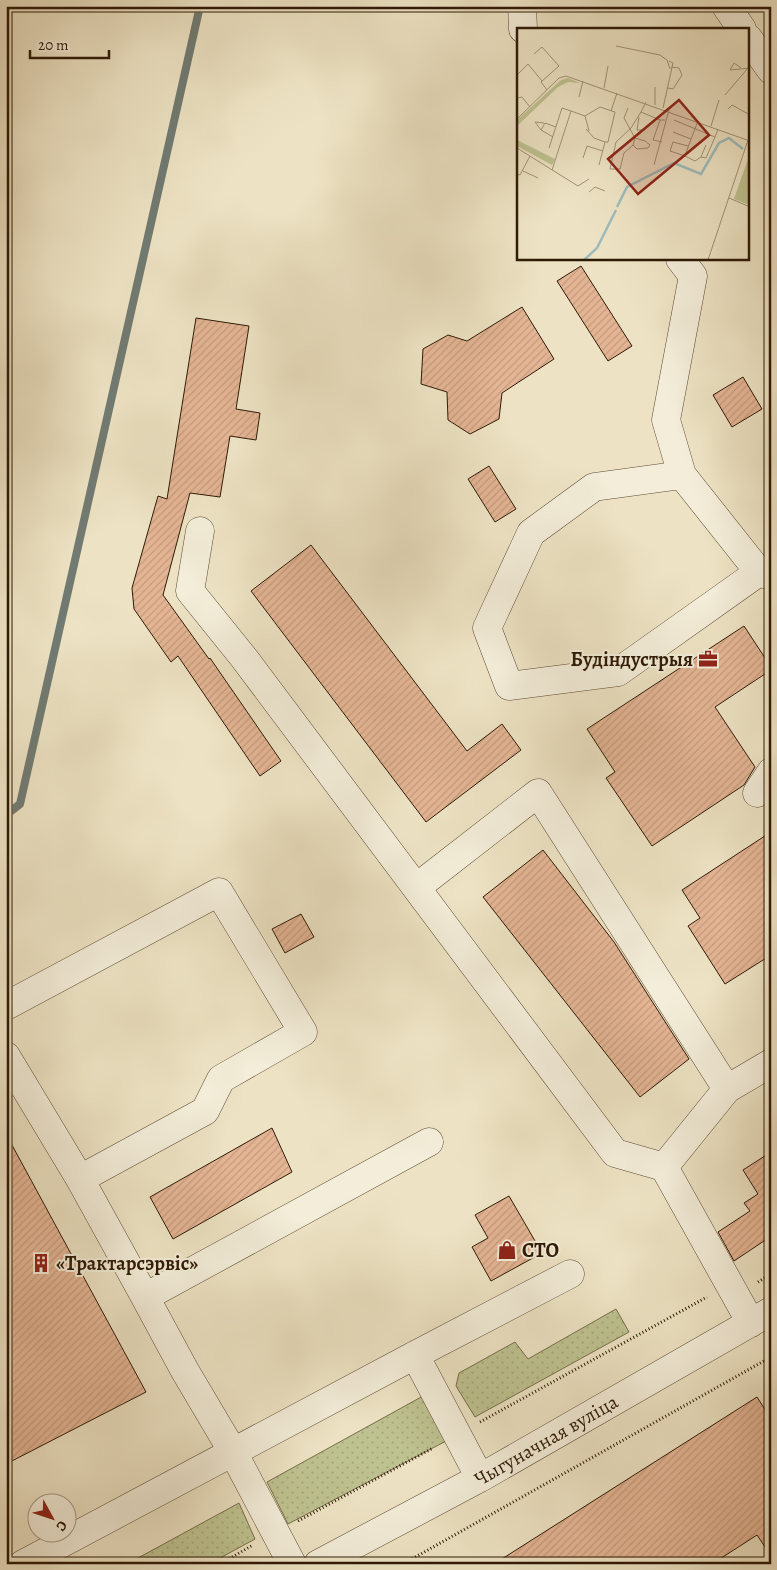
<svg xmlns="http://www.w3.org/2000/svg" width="777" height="1570" font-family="Alegreya,serif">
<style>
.grass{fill:url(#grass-dots);stroke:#766e4a}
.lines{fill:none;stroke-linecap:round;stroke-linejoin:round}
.stream{stroke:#717b73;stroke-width:8}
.building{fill:url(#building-hatch);stroke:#2f1a05}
.minor-casing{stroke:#5e4c35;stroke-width:29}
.path{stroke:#2f1a05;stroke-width:3;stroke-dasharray:1 2.5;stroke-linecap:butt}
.minor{stroke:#f3edd9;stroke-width:28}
.labels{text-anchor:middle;stroke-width:4;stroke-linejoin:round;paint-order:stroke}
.poi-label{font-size:20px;font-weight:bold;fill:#2f1a05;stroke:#f3edd9;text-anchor:start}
.street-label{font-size:20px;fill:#2f1a05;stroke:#f3edd9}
.inset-river{fill:none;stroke:#9dbcbd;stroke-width:2.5}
.inset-road{fill:none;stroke:#a19378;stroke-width:1}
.view{fill:#8f2418;fill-opacity:0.15;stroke:#8f2418;stroke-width:2.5}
.inset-edge{fill:none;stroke:#2f1a05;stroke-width:2.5}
</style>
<defs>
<pattern id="grass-dots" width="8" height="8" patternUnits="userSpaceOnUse" patternTransform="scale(1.25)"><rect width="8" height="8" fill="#bec290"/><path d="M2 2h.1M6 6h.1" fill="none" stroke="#a4a67b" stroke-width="1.8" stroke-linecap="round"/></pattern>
<pattern id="building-hatch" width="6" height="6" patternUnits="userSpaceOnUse" patternTransform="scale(1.25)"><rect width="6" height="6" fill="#e4b594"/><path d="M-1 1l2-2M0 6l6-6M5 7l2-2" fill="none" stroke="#c49b7e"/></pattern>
</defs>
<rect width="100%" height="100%" fill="#ede3c4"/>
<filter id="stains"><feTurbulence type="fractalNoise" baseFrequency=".004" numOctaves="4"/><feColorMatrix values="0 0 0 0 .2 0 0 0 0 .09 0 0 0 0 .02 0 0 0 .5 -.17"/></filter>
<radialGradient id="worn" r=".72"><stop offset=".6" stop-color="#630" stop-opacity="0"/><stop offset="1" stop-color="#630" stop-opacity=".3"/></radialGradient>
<!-- grass -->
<path class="grass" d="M 616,1309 L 629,1332 L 475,1417 L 456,1386 L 459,1373 L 515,1342 L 528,1359 Z
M 423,1396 L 448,1440 L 288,1524 L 267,1482 Z
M 239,1503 L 255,1539 L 209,1564 L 127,1564 Z"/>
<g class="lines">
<!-- stream -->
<path class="stream" d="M 6,815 L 20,804 L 200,6"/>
</g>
<!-- building -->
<path class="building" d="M 581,266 L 632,346 L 608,361 L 557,281 Z
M 522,307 L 554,359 L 502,393 L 499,419 L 470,434 L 448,420 L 447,392 L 421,384 L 423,349 L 448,335 L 467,341 Z
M 196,318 L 249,326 L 236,409 L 260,413 L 256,440 L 230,436 L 220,497 L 190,493 L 163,595 L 209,659 L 210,658 L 281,761 L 260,776 L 178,656 L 171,662 L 134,609 L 132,588 L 158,496 L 167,499 Z
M 743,377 L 762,409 L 732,427 L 713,395 Z
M 489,466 L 516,509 L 495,522 L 468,479 Z
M 311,545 L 467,751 L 502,724 L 521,750 L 426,822 L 251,591 Z
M 744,626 L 771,667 L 771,670 L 715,707 L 755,767 L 744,785 L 652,846 L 606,778 L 615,772 L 587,729 Z
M 771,832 L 771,955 L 725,984 L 688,926 L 700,918 L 682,890 Z
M 543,850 L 614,942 L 689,1059 L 640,1097 L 483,897 Z
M 301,914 L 314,937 L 285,953 L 272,929 Z
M 272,1128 L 292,1172 L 173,1239 L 150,1197 Z
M 6,1134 L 146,1392 L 6,1464 Z
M 771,1152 L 771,1244 L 767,1239 L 734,1261 L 718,1232 L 750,1211 L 744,1203 L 758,1194 L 743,1170 Z
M 509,1196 L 542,1253 L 491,1281 L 472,1247 L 488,1238 L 475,1215 Z
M 757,1397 L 771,1419 L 771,1556 L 757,1535 L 712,1564 L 494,1564 Z"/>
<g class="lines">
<!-- minor casing -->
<g class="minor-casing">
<path id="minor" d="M 522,6 L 523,29
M 726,6 L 742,29
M 748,38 L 771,70
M 680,259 L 693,276 L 666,420 L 682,475
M 200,531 L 190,591 L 244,658 L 615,1153 L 664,1167 L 751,1323
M 759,572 L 618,672 L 509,686 L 487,628 L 531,533 L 594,487 L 682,475 L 759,572 L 771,576
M 757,793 L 771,772
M 417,887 L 538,793 L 727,1089 L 664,1167
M 6,1006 L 219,892 L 303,1032 L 221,1079 L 205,1111 L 80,1179
M 6,1056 L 80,1179 L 145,1297
M 727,1089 L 771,1063
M 415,1355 L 480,1478
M 23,1564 L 415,1355 L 570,1274
M 292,1564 L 233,1452 L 185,1371 L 145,1297 L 429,1142
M 318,1564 L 480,1478 L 771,1311"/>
</g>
<!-- path -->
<path class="path" d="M 758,1282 L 771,1274
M 480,1422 L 707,1297
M 298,1521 L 433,1448
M 220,1564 L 253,1545
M 403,1564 L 771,1357"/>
<!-- minor -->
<use href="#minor" class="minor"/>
</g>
<!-- icons -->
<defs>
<g id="office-bare" transform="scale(1.5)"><path d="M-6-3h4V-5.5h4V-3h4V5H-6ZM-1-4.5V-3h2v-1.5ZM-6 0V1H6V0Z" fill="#8f2418" stroke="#f3edd9" stroke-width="2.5" paint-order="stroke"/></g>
<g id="shop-bare" transform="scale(1.5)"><path d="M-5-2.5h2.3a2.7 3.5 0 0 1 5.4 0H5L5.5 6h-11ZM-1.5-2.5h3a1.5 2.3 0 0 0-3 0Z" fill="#8f2418" stroke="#f3edd9" stroke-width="2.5" paint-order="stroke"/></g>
<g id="building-bare" transform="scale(1.5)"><path d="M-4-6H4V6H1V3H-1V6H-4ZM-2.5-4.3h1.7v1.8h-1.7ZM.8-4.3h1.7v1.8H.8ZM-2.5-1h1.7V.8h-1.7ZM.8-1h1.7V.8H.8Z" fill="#8f2418" stroke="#f3edd9" stroke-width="2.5" paint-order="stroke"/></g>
</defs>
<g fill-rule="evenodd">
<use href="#office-bare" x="708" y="659"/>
<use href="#shop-bare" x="507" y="1250"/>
<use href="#building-bare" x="41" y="1263"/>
</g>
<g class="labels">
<!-- poi labels -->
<g class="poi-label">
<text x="693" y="666" text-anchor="end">Будіндустрыя</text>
<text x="522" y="1257">СТО</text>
<text x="56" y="1270">«Трактарсэрвіс»</text>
</g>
<!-- street labels -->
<g class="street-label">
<text transform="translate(546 1440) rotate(-30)" y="7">Чыгуначная вуліца</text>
</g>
</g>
<!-- overview -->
<g transform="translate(517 28)">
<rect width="232" height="232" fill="#ede3c4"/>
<path d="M 51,50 L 63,55 L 51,54 L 41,59 L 0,98 L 0,92 L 44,52 ZM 0,112 L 38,131 L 35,137 L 0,118 Z" fill="#bec290"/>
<path d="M 232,128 L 232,177 L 217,171 Z" fill="#bec290"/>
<path class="inset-river" d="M 100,179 L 110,159 L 157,135 L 184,146 L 202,115 L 212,110 L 226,121M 67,232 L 80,220 L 99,182"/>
<path class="inset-road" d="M 99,18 L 143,27 L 150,32 L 153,41M 17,26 L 25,19 L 42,38 L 24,54 L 30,62M 224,40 L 217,35 L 213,42 L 233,40M 0,47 L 11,36 L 25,53M 87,60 L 91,38M 151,60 L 156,61 L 165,47 L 162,40 L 154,39M 208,67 L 231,40M 62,69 L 66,53M 0,70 L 5,69 L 13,79M 129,74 L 124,84 L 143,92M 138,77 L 138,59M 111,80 L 107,90 L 118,110 L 128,113 L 133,117 L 131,120 L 120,121 L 116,117 L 118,110M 146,80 L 156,35 L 152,33M 211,81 L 215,77 L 233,87M 54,83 L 68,88 L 83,79 L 98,84 L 91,114 L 88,114M 94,83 L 100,65M 68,88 L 72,103M 122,89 L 120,102 L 128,102M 0,91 L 42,50 L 49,48 L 230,112M 157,92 L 198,109 L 201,101M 194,98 L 202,72M 69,101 L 77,110 L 88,114 L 82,137M 24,102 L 18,94 L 27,95M 156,104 L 174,111 L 181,93M 36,109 L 24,102 L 28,95 L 39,99M 145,114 L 136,112 L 143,92 L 148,92M 116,117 L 107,125 L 103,141 L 93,141 L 99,114 L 114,100 L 124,84M 171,118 L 156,114 L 153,123 L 168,128 L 174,111M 0,120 L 61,158 L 72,151M 32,120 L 45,80 L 54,83 L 35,142M 168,128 L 178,133 L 184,129 L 189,117M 184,129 L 189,130 L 198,109M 66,130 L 70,118 L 86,123M 137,137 L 152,82M 6,143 L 21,150M 0,146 L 3,147 L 13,128M 72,164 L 78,159 L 88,163M 212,170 L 233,179M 191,232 L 233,106"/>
<path class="view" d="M 162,72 L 192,107 L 121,166 L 91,131 Z"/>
<rect width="232" height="232" class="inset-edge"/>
</g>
<!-- margin -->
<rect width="777" height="1570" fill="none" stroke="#ede3c4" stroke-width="25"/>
<rect x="8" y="8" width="762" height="1555" fill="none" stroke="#2f1a05" stroke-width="2.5"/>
<rect x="12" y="12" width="752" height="1545" fill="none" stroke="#2f1a05"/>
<!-- north arrow -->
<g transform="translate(52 1518) rotate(130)"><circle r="24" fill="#f3edd9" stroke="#a59984"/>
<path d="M0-4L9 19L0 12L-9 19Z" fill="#8f2418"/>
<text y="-8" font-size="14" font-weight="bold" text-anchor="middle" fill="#2f1a05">С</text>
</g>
<!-- scale -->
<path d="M30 50v8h79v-8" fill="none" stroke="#2f1a05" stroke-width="2.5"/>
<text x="38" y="50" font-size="15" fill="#2f1a05" stroke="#f3edd9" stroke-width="4" paint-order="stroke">20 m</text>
<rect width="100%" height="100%" filter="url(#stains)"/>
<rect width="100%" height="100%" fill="url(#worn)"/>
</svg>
